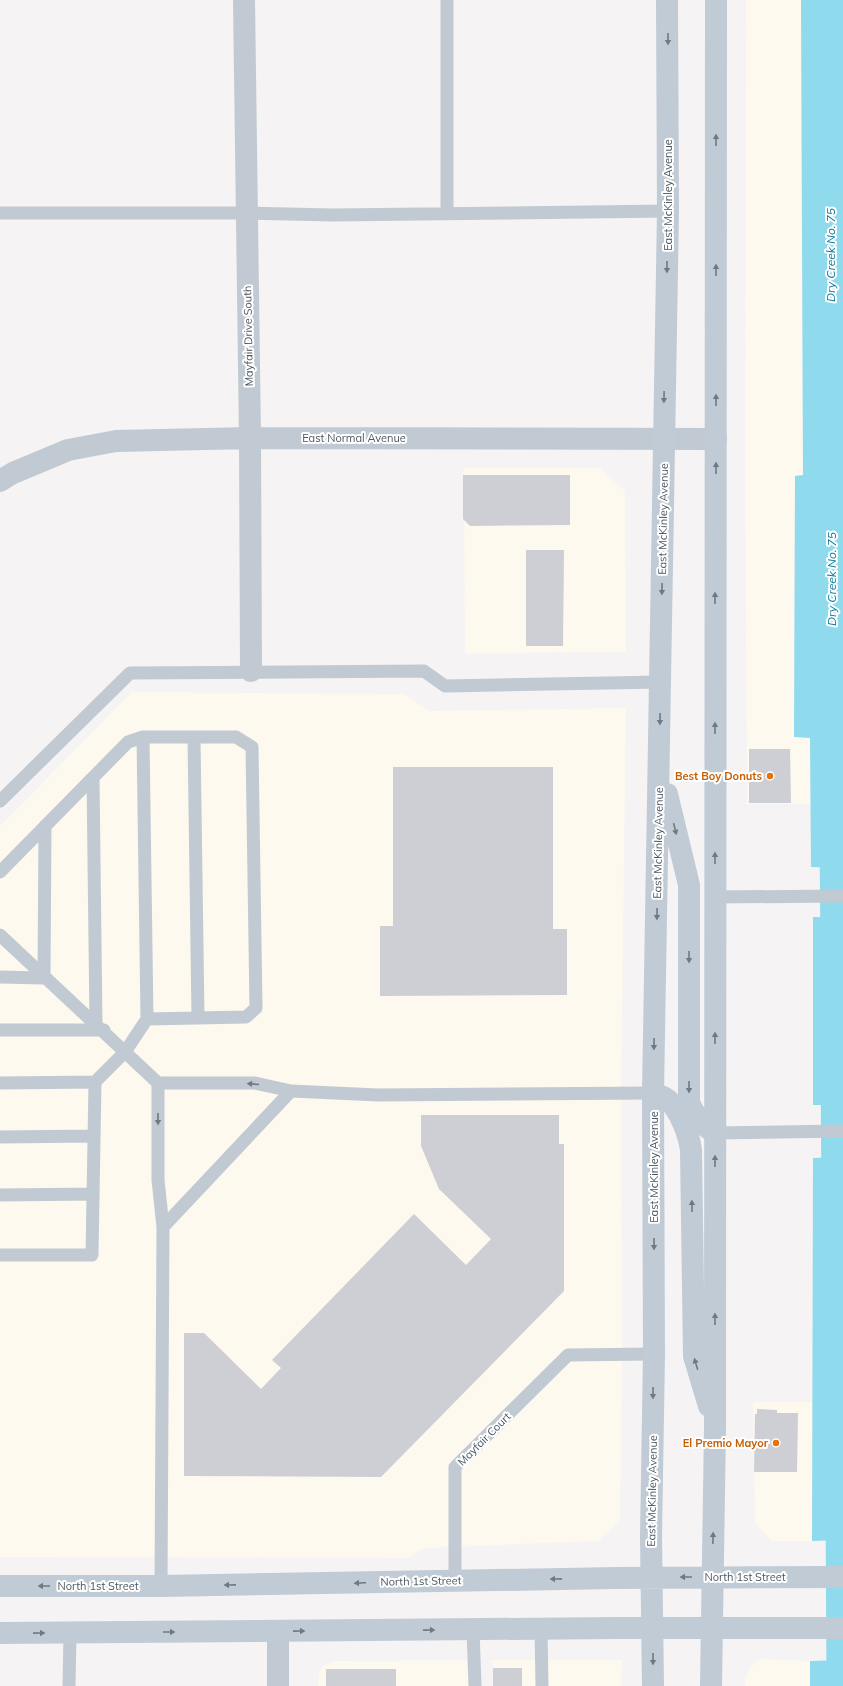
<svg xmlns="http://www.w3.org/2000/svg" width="843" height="1686" font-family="Mulish,sans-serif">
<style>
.commercial{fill:#fdf9ef}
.water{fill:#90daee}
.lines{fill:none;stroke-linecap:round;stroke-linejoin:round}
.canal{stroke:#90daee;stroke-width:29}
.building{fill:#cdcfd5}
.lane{stroke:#c1cad2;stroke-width:13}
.street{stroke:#c1cad2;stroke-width:22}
.secondary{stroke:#c1cbd6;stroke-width:22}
.oneway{fill:#6e7984}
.oneway2{fill:#6e7983}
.food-dot{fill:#e8710a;stroke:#fff;stroke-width:1.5}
.labels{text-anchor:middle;stroke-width:4;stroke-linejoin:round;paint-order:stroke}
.street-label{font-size:11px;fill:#4a5661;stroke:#fff}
.food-label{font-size:11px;font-weight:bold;fill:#c56008;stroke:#fff;text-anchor:end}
.water-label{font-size:12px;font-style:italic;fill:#0c7c9b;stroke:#fff}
</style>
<rect width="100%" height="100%" fill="#f5f3f3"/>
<!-- commercial -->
<path class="commercial" d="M 746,0 L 801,0 L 803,476 L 795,476 L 794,737 L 810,737 L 811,804 L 747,804 L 745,476 Z
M 464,468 L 600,468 L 625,491 L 626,652 L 465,653 Z
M 132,692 L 404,694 L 429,711 L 626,708 L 621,1090 L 622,1365 L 620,1521 L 598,1541 L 424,1548 L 407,1558 L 0,1557 L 0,826 Z
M 753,1402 L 814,1402 L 812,1541 L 771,1541 L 755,1522 Z
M 763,1659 L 810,1661 L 810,1686 L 745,1686 L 745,1678 L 749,1668 L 757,1661 Z
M 471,1660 L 471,1686 L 318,1686 L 319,1673 L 322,1667 L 328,1663 L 334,1661 Z
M 491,1660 L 622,1660 L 621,1686 L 493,1686 L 493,1668 Z"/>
<!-- water -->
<path class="water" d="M 801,0 L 843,0 L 843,868 L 811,867 L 810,738 L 794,737 L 795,476 L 803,475 Z
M 813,917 L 843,917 L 843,1105 L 813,1105 Z
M 843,1157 L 843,1540 L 812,1541 L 813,1158 Z
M 843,1660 L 843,1686 L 810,1686 L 810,1661 Z"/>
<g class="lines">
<!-- canal -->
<path class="canal" d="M 834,829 L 835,957
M 835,1065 L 836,1197
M 840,1501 L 841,1686"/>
</g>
<!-- building -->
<path class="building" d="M 463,475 L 570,475 L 570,525 L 470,526 L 463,519 Z
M 526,550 L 564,550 L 563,646 L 526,646 Z
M 749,749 L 790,749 L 791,803 L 749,803 Z
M 393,767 L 553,767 L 553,929 L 567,929 L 567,995 L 380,996 L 380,926 L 393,926 Z
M 421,1115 L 559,1115 L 559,1144 L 564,1144 L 564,1291 L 381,1477 L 184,1476 L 184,1333 L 204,1333 L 261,1389 L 281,1368 L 272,1360 L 414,1214 L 466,1265 L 491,1239 L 439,1189 L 421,1146 Z
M 757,1409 L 777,1410 L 777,1413 L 798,1413 L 797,1472 L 754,1472 L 755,1414 L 757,1414 Z
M 493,1668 L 522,1668 L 522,1686 L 493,1686 Z
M 326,1669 L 396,1669 L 396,1686 L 326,1686 Z"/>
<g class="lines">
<!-- lane -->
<path class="lane" d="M 447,0 L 447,213
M 0,213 L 247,213 L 333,215 L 668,211
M 143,737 L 147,1019
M 194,737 L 198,1018
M 93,778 L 96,1024
M 0,801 L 130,673 L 424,671 L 445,686 L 661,682
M 0,872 L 128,742 L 143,737 L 236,737 L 252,747 L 256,1008 L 246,1017 L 147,1019 L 125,1052 L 95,1082 L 92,1255 L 0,1255
M 715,897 L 843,896
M 0,935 L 158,1083
M 0,977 L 44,978 L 45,826
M 0,1030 L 104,1030
M 0,1083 L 95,1082
M 715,1133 L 843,1131
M 0,1137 L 94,1136
M 0,1195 L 93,1194
M 163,1227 L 158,1180 L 158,1083 L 255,1083 L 291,1091
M 455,1580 L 455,1467 L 568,1355 L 654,1354
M 161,1586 L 163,1227 L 291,1091 L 378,1095 L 653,1093
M 541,1628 L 542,1686
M 473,1629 L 475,1686
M 69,1686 L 70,1633"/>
<!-- street -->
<path class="street" d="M 244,0 L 250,438 L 251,671
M 0,481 L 13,473 L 68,450 L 116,441 L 250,438 L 716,439
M 278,1686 L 278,1631"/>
<!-- secondary -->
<path class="secondary" d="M 667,794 L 689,885 L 689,1103 C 696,1117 702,1125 715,1133
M 653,1093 C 658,1095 664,1097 668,1100 C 680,1110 689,1135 691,1150 L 694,1356 L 709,1406
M 0,1586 L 161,1586 L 616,1578 L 843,1577
M 0,1633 L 616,1628 L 843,1628
M 653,1686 L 651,1537 L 654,1354 L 653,1093 L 668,211 L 667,0
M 711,1686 L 715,1428 L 716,0"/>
</g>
<!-- one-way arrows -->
<defs><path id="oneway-solid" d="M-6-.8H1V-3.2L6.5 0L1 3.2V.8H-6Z"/></defs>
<g class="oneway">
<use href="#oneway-solid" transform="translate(668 39) rotate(90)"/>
<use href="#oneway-solid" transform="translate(716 140) rotate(-90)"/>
<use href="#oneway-solid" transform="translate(667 267) rotate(91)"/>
<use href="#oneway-solid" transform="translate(716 270) rotate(-90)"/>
<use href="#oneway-solid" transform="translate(664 397) rotate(91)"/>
<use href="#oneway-solid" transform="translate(716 400) rotate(-90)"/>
<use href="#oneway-solid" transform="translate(716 468) rotate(-90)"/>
<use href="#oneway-solid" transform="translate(662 589) rotate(91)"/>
<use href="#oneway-solid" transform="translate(715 598) rotate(-90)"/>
<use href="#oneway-solid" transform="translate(660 719) rotate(91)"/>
<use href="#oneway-solid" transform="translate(715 728) rotate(-90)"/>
<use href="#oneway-solid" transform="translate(675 829) rotate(76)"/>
<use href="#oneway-solid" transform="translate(715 858) rotate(-90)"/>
<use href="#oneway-solid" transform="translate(657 914) rotate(91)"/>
<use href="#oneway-solid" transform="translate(689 957) rotate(90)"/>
<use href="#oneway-solid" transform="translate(715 1038) rotate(-90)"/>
<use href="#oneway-solid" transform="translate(654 1044) rotate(91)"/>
<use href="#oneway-solid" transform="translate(689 1087) rotate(90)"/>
<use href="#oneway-solid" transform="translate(715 1161) rotate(-90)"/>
<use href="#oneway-solid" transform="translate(692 1206) rotate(-91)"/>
<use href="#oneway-solid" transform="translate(654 1244) rotate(90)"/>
<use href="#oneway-solid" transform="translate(715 1319) rotate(-90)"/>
<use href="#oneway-solid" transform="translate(696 1364) rotate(-107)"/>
<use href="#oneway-solid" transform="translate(653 1393) rotate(91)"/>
<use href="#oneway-solid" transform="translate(713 1538) rotate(-89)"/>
<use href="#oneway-solid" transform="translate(686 1577) rotate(180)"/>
<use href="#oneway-solid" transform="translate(556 1579) rotate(179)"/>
<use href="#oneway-solid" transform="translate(360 1583) rotate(178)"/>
<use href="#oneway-solid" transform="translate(230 1585) rotate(179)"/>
<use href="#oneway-solid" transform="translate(44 1586) rotate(180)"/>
<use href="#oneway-solid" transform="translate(429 1630) rotate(-1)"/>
<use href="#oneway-solid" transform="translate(299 1631) rotate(-1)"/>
<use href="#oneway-solid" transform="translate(169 1632)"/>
<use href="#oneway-solid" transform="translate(39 1633) rotate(-1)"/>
<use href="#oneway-solid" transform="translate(653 1659) rotate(90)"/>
</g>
<g class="oneway2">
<use href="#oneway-solid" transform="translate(253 1084) rotate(-175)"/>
<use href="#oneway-solid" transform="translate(158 1119) rotate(90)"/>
</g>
<!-- markers -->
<g class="food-dot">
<circle cx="770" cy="776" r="4"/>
<circle cx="776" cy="1443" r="4"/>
</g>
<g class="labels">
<!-- street labels -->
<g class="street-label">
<text transform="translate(668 195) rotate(-90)" y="4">East McKinley Avenue</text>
<text transform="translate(248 336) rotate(-91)" y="4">Mayfair Drive South</text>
<text x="354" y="442">East Normal Avenue</text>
<text transform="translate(663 519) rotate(-89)" y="4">East McKinley Avenue</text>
<text transform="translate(658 843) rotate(-89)" y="4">East McKinley Avenue</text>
<text transform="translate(654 1167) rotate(-90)" y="4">East McKinley Avenue</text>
<text transform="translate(484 1439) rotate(-45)" y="4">Mayfair Court</text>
<text transform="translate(652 1491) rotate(-89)" y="4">East McKinley Avenue</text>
<text x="745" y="1581">North 1st Street</text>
<text transform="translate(421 1581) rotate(-1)" y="4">North 1st Street</text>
<text x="98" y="1590">North 1st Street</text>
</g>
<!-- food labels -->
<g class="food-label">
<text x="762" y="780">Best Boy Donuts</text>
<text x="768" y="1447">El Premio Mayor</text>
</g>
<!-- water labels -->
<g class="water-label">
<text transform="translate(831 255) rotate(-90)" y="4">Dry Creek No. 75</text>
<text transform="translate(832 579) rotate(-90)" y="4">Dry Creek No. 75</text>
</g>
</g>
</svg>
